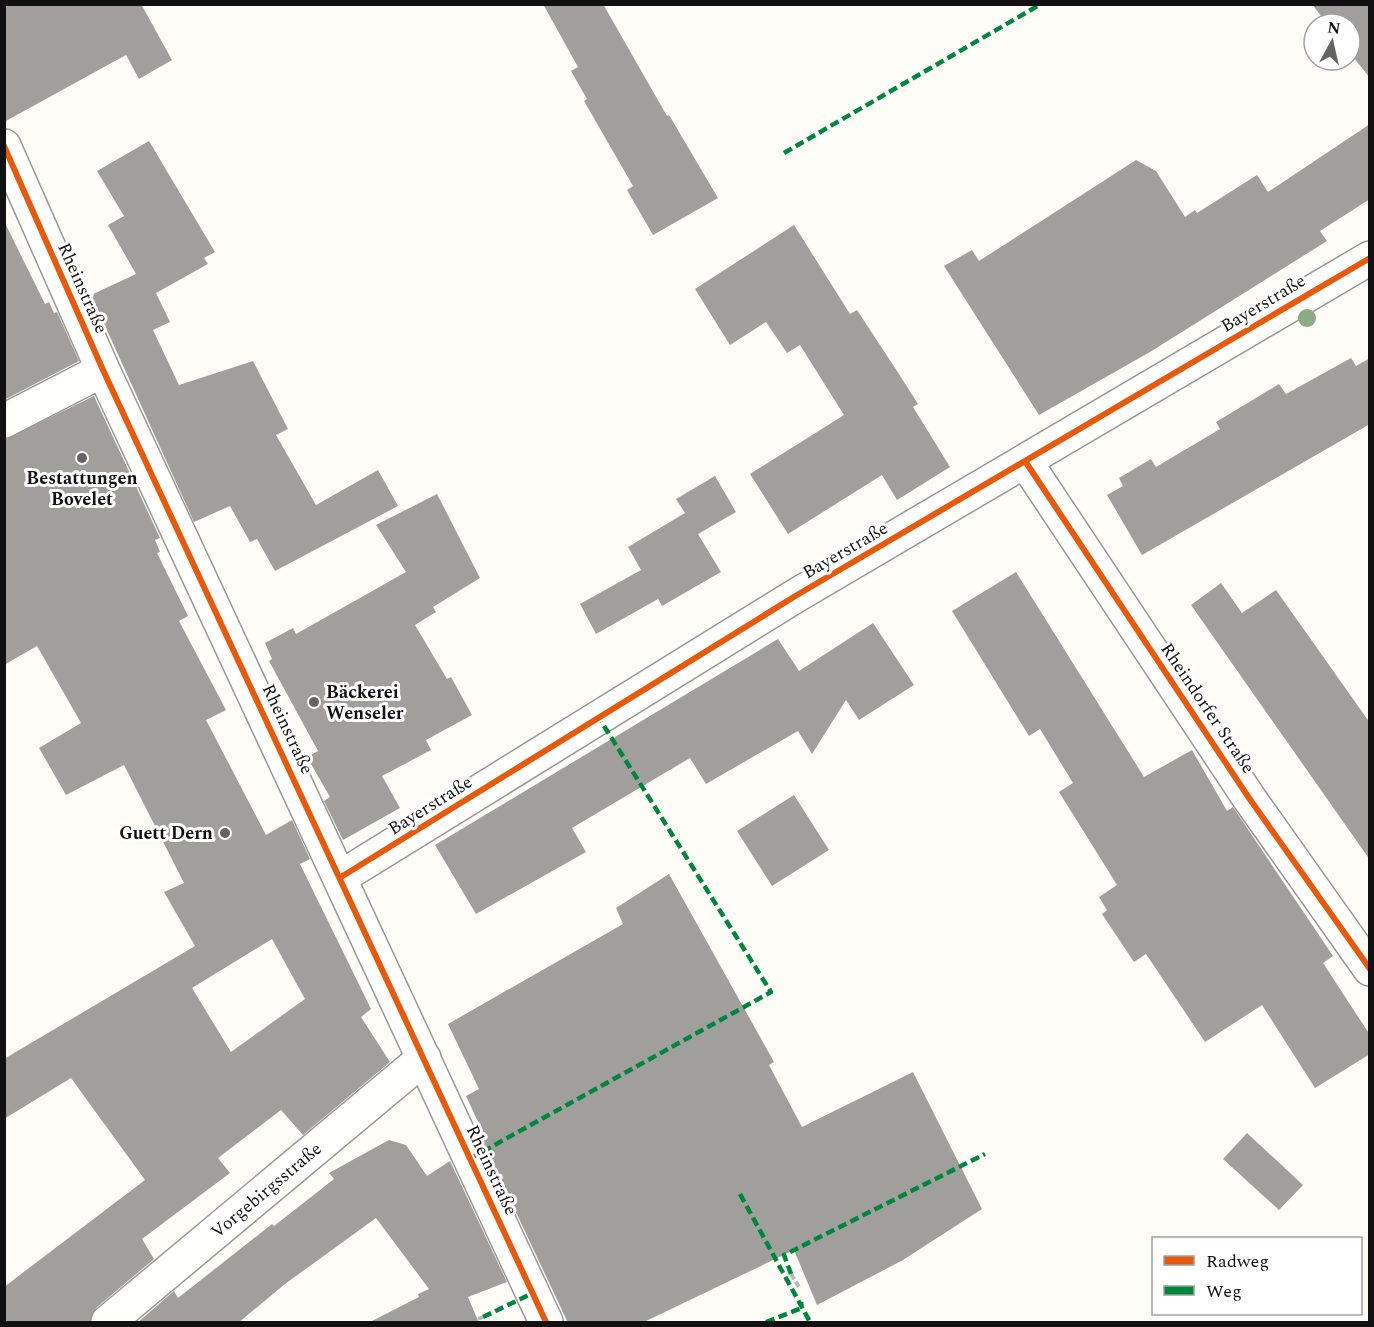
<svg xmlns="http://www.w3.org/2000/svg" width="1374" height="1327" font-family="Spectral,serif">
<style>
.building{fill:#a19f9c;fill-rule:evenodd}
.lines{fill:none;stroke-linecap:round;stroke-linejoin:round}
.minor-casing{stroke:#979795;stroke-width:36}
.path{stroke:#b9b9b8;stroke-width:4;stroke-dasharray:6 3;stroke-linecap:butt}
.minor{stroke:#fffffe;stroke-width:33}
.quiet{stroke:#00873e;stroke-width:4.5;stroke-dasharray:9 4.5;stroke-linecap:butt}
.cycleway-casing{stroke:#fff;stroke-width:10}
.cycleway{stroke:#e8590c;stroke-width:6}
.tree{fill:#8cac80}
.poi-dot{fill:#646362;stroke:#fff;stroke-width:2}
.labels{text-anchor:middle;stroke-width:6;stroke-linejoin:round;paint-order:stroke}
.street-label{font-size:18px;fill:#111;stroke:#fff}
.poi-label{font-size:18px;font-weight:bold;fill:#111;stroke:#fff}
</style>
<rect width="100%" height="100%" fill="#fdfcf7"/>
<!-- building -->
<path class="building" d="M 4,4 L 141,4 L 172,60 L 139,79 L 126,55 L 4,122 Z
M 543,4 L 603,4 L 667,116 L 669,115 L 718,198 L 653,235 L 627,190 L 633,186 L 584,101 L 587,99 L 571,71 L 578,67 Z
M 1312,4 L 1370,4 L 1370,78 L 1350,53 L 1350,24 L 1327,24 Z
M 1370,124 L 1370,199 L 1320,231 L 1327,241 L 1150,352 L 1039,415 L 944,266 L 972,250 L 979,261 L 1136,160 L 1156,171 L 1185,217 L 1195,210 L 1197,213 L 1257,175 L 1268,192 Z
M 149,141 L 215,252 L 204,258 L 208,264 L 156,293 L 170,322 L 153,330 L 179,385 L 253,361 L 288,429 L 276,435 L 316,505 L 378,470 L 398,506 L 275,571 L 257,539 L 250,542 L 230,506 L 194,522 L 91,295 L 136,274 L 108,225 L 124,216 L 97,171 Z
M 4,221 L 45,304 L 49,302 L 54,313 L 57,312 L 79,361 L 4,400 Z
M 794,225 L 850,314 L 857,310 L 897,371 L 918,404 L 913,407 L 950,467 L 897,500 L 882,475 L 788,534 L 750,474 L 844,415 L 800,345 L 787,353 L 766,322 L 730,345 L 695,289 Z
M 1351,358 L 1356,366 L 1370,358 L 1370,424 L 1142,555 L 1107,495 L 1123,486 L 1119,478 L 1151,459 L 1156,467 L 1220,429 L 1216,422 L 1279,384 L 1286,394 Z
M 94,396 L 160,538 L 155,540 L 160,552 L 157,553 L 188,616 L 179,621 L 226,710 L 206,720 L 266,835 L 292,820 L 310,859 L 300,864 L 371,1009 L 361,1017 L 390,1062 L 303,1135 L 281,1110 L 218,1158 L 230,1173 L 142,1239 L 154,1259 L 96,1308 L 90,1323 L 4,1323 L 4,1287 L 145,1180 L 71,1078 L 4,1119 L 4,1059 L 195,946 L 164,892 L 184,883 L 124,765 L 66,795 L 39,748 L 81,723 L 37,646 L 4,665 L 4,440 ZM 272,939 L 305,999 L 231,1052 L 192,988 Z
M 715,476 L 736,512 L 698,534 L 721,572 L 662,606 L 658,599 L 596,634 L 580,604 L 641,570 L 628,547 L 685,513 L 676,499 Z
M 437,494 L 480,578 L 433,607 L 436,612 L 415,625 L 447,679 L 451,677 L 472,715 L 426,740 L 431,750 L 382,776 L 400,808 L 343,840 L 324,801 L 330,797 L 307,757 L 318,751 L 269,661 L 272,659 L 265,643 L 293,628 L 296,634 L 406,572 L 376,525 Z
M 1016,572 L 1144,777 L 1192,750 L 1227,811 L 1233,807 L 1333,956 L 1323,963 L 1370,1035 L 1370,1054 L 1315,1088 L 1262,1005 L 1205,1042 L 1146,954 L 1134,962 L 1102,914 L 1107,910 L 1099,897 L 1117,885 L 1059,792 L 1073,783 L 1040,729 L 1029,736 L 952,611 Z
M 1221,583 L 1242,613 L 1276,590 L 1370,723 L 1370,860 L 1191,605 Z
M 873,623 L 914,685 L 859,720 L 846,700 L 812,754 L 798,731 L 706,784 L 690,758 L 572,828 L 586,852 L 476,914 L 435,845 L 778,639 L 799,671 Z
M 794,795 L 829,850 L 772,886 L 737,831 Z
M 669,874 L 774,1062 L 769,1065 L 802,1127 L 913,1072 L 982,1209 L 903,1260 L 817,1305 L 794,1250 L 642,1323 L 568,1323 L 482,1140 L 485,1137 L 466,1096 L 479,1089 L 448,1024 L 623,924 L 616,908 Z
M 1247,1133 L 1303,1185 L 1279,1210 L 1223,1159 Z
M 389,1140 L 406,1145 L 427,1176 L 450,1161 L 507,1282 L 468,1297 L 479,1323 L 368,1323 L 419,1297 L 418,1294 L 429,1289 L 376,1218 L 285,1284 L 238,1323 L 137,1323 L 174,1291 L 178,1298 L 272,1224 L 274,1226 L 334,1179 L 329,1173 Z"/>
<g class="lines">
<!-- minor casing -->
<g class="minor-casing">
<path id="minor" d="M 4,146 L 103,370 L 546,1322
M 4,421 L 103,370
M 1025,461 L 1249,798 L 1370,969
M 341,877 L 797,595 L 1370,258
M 108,1322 L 424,1058"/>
</g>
<!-- path -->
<path class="path" d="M 791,1274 L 799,1287
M 478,1319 L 483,1317"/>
<!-- minor -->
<use href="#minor" class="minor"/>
<!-- quiet -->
<path class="quiet" d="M 784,153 L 1041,4
M 471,1158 L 771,992 L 599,718
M 740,1194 L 810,1322
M 791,1274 L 784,1255 L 985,1154
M 483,1317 L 533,1293
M 766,1322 L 802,1308 L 801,1302"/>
<!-- cycleway casing -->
<g class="cycleway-casing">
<path id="cycleway" d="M 4,146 L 103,370 L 546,1322
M 1025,461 L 1249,798 L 1370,969
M 341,877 L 797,595 L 1370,258"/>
</g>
<!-- cycleway -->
<use href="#cycleway" class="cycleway"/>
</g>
<!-- trees -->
<circle class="tree" cx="1307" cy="318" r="9"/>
<!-- markers -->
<g class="poi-dot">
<circle cx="82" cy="458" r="6"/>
<circle cx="314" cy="702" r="6"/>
<circle cx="225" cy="833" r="6"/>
</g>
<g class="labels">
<!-- street labels -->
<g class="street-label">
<text transform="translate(83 288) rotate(66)" y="6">Rheinstraße</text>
<text transform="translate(1263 303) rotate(-31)" y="6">Bayerstraße</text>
<text transform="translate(845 550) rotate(-30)" y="6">Bayerstraße</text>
<text transform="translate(1208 708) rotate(56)" y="6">Rheindorfer Straße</text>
<text transform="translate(288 729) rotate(65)" y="6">Rheinstraße</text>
<text transform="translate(430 805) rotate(-32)" y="6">Bayerstraße</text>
<text transform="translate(492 1170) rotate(65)" y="6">Rheinstraße</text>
<text transform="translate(266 1190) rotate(-40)" y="6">Vorgebirgsstraße</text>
</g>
<!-- poi labels -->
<g class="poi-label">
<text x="82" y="484">Bestattungen<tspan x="82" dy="21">Bovelet</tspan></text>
<text x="326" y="698" text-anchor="start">Bäckerei<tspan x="326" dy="21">Wenseler</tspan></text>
<text x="213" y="839" text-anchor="end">Guett Dern</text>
</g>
</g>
<!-- border -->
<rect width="1374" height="1327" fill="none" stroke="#111111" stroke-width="12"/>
<!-- legend -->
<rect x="1152" y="1237" width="210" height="78" fill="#ffffff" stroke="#a0a0a0" stroke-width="1.5"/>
<rect x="1164" y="1256" width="30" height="9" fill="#e8590c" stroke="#a0a0a0" stroke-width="1.5"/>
<text x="1206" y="1267" font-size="18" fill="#111111">Radweg</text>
<rect x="1164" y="1286" width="30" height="9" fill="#00873e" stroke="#a0a0a0" stroke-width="1.5"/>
<text x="1206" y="1297" font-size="18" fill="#111111">Weg</text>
<!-- north arrow -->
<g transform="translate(1332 42) rotate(8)"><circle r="28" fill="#ffffff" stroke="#a0a0a0" stroke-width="1.5"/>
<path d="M0-4.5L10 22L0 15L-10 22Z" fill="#646362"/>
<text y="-9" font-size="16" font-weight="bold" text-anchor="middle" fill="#111111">N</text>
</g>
</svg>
